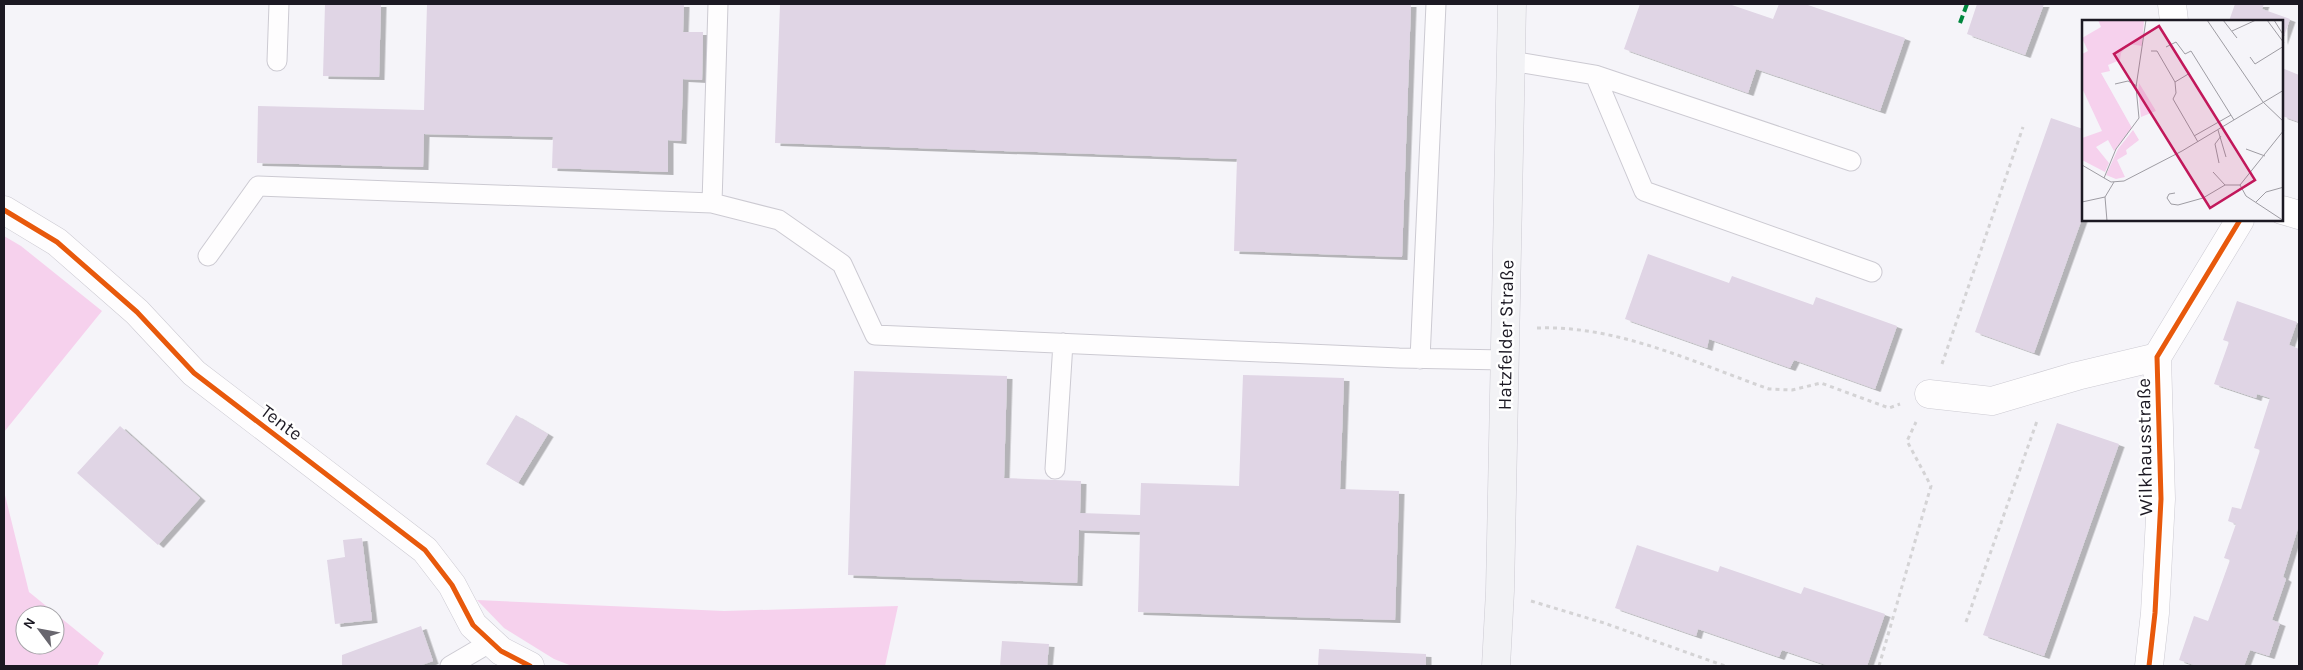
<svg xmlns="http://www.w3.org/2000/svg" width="2303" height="670" font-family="Karla,sans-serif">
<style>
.green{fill:#f6d1ed;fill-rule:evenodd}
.building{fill:#e0d5e5;filter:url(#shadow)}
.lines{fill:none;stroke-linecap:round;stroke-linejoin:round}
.lane-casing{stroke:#cccad2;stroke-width:21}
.street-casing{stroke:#cccad2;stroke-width:29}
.secondary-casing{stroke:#cccad2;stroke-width:29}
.path{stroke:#d4d3d5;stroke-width:3;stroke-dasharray:4 4;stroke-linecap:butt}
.lane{stroke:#fefdfe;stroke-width:19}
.street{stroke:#fefdfe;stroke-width:28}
.secondary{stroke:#f2f2f5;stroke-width:28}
.quiet{stroke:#00873e;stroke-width:4;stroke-dasharray:8 4;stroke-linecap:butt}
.cycleway-casing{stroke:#fff;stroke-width:8}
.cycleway{stroke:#e8590c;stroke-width:5}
.labels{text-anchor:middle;stroke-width:5;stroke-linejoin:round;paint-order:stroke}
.street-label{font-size:19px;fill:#1c1923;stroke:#fff}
.inset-road{fill:none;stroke:#9e9ca3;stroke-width:1}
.view{fill:#c2185b;fill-opacity:0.15;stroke:#c2185b;stroke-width:2.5}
.inset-edge{fill:none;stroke:#1c1923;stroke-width:2.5}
</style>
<defs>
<filter id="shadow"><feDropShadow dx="5.5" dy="3" stdDeviation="0" flood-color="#0004"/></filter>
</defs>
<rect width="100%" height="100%" fill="#f5f4f9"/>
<!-- green -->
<path class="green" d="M 4,236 L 21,246 L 102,311 L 4,432 Z
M 4,491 L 29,592 L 104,653 L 97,666 L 4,666 ZM 25,615 L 55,615 L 55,645 L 25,645 Z
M 477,600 L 724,611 L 898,606 L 885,666 L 572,666 L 554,659 L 504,628 Z"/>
<!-- building -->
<path class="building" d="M 325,4 L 381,4 L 379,77 L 323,76 Z
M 427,4 L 684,4 L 683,32 L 703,32 L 702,80 L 683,79 L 681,141 L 668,140 L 668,172 L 552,168 L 553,137 L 424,134 L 423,167 L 257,163 L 258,106 L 424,110 Z
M 780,4 L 1411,4 L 1402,257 L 1234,251 L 1237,159 L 775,143 Z
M 1640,4 L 1729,4 L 1773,19 L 1779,4 L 1805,4 L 1905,38 L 1880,111 L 1756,69 L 1748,93 L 1624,49 Z
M 1977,4 L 2044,4 L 2025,55 L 1967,34 Z
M 2235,4 L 2264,4 L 2262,9 L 2290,19 L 2282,42 L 2282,21 L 2229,21 Z
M 2282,68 L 2299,75 L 2299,122 L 2282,116 Z
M 2051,118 L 2083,129 L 2083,216 L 2034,353 L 1975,332 Z
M 1648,254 L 1729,283 L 1732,276 L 1813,305 L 1816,297 L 1897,326 L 1875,389 L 1794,360 L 1790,368 L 1709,339 L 1707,348 L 1625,319 Z
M 2237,301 L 2297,322 L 2289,345 L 2299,349 L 2299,525 L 2283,577 L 2286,579 L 2272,620 L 2280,623 L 2269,656 L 2250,650 L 2244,666 L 2197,666 L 2179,660 L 2194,616 L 2208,621 L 2230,560 L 2224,558 L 2236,524 L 2228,521 L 2232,507 L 2241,509 L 2260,450 L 2254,448 L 2270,398 L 2257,394 L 2256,398 L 2214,384 L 2229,342 L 2223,340 Z
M 854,371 L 1007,376 L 1004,478 L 1081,481 L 1080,513 L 1140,515 L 1141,483 L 1239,486 L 1243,375 L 1344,378 L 1340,489 L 1399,491 L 1395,620 L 1138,612 L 1140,532 L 1079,530 L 1077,583 L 848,575 Z
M 516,415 L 548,434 L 518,483 L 486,464 Z
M 2057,423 L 2119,444 L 2044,656 L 1983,635 Z
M 120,426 L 200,498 L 158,545 L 77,473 Z
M 362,538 L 372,620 L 335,624 L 327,560 L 345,557 L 343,540 Z
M 1637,545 L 1718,572 L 1720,566 L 1801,594 L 1804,587 L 1885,614 L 1867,666 L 1829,666 L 1782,650 L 1779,657 L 1698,629 L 1696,636 L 1615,608 Z
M 421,626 L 433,661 L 419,666 L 342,666 L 342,655 Z
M 1002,641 L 1049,644 L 1047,666 L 1000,666 Z
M 1319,649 L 1426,654 L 1426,666 L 1318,666 Z"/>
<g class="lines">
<!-- lane casing -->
<g class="lane-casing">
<path id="lane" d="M 277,61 L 279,4
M 1511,61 L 1595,75 L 1851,161
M 1595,75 L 1644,191 L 1872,272
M 712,203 L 718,4
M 208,256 L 258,186 L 712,203 L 779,220 L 842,264 L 875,335 L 1399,358 L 1505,360
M 1420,359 L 1436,4
M 1055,469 L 1063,343
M 450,666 L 491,642"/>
</g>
<!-- street casing -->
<g class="street-casing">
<path id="street" d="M 2172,4 L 2174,21
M 4,210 L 57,242 L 137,312 L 194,373 L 425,550 L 452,585 L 473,625 L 501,651 L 530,666
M 2282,210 L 2299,215
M 1929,394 L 1992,401 L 2077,376 L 2157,357
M 2149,666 L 2155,613 L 2161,499 L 2157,357 L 2240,220"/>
</g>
<!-- secondary casing -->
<g class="secondary-casing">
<path id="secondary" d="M 1496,666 L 1500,591 L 1512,4"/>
</g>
<!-- path -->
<path class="path" d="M 1537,328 C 1618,325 1695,363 1769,389 L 1792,390 L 1821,383 L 1889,408 L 1900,404
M 1942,364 L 2023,127
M 1531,601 L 1604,623 L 1725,666
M 1966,622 L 2037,421
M 1879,666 L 1931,486 L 1907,441 L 1916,422"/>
<!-- lane -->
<use href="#lane" class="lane"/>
<!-- street -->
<use href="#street" class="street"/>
<!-- secondary -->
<use href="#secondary" class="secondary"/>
<!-- quiet -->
<path class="quiet" d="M 1960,23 L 1967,4"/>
<!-- cycleway casing -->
<g class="cycleway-casing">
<path id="cycleway" d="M 4,210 L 57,242 L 137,312 L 194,373 L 425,550 L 452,585 L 473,625 L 501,651 L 530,666
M 2149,666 L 2155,613 L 2161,499 L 2157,357 L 2240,220"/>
</g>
<!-- cycleway -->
<use href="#cycleway" class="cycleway"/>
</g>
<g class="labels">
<!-- street labels -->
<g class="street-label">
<text transform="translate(1505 335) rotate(-89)" y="7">Hatzfelder Straße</text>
<text transform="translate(282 422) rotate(37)" y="7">Tente</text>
<text transform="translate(2144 447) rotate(-91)" y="7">Wilkhausstraße</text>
</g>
</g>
<!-- overview -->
<g transform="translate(2082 20)">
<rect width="201" height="201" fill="#f5f4f9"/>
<path d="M 16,0 L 62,0 L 60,26 L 47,24 L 39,33 L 38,40 L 26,45 L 28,51 L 19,53 L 50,108 L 32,131 L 26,120 L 14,127 L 27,143 L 23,152 L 0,140 L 0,118 L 20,111 L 0,68 L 0,34 L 6,31 L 0,18 L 19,7 ZM 57,63 L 74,91 L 59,97 L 56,71 ZM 51,110 L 57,120 L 44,130 L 45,134 L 35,140 L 43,157 L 34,159 L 24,155 L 36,129 Z" fill="#f6d1ed"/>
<path class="inset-road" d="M 125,0 L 181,82M 141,0 L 155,18M 185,0 L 202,23M 192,0 L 202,16M 150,11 L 174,0M 84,27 L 94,22 L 103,34 L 109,31 L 152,100M 69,31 L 75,31 L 93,62 L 94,73 L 91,79 L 116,122M 168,37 L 173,44 L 202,26M 93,62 L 108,53M 33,64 L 46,61 L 55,66M 181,82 L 202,102M 136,110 L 144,137M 112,116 L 149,95M 164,129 L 183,136M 137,143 L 133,124 L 139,116M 0,145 L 29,162 L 42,161 L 100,131 L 202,70M 131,152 L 143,165M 22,158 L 34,129 L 57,98 L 54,67 L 64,0M 158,165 L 202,110M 158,165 L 164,176 L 202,201M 93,173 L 87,174 L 85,178 L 89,184 L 96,185 L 121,178 L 143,165 L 158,165M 0,182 L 23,177M 174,182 L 184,172 L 202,167M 25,201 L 23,177 L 32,162"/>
<path class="view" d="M 77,6 L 173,160 L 128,188 L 32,34 Z"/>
<rect width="201" height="201" class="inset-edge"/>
</g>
<!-- border -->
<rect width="2303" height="670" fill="none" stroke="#1c1923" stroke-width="10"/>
<!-- north arrow -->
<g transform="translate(40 630) rotate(302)"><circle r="24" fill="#ffffff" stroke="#a4a3a7"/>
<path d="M0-4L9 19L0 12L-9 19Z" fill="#68666e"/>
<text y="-8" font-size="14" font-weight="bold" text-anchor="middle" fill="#1c1923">N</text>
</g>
</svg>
